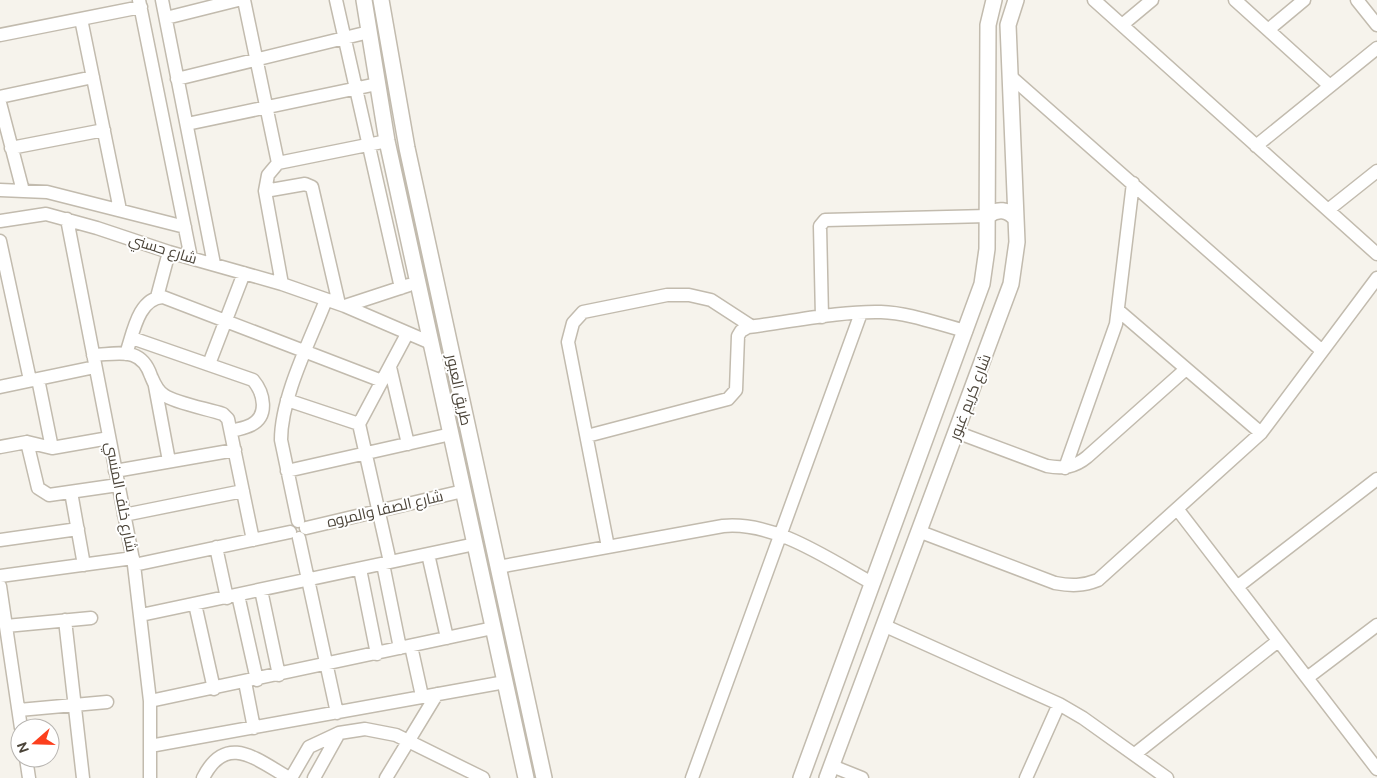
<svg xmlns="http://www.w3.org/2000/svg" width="1377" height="778" font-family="Ubuntu,Cairo,sans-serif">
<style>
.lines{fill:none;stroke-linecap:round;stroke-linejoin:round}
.minor-casing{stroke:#c2bbae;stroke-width:15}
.tertiary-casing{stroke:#c2bbae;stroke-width:18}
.minor{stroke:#fff;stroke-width:12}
.tertiary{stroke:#fff;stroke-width:15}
.labels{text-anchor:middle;stroke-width:4;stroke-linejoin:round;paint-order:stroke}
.street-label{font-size:15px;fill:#4b4439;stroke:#fff}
</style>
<rect width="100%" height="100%" fill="#f6f3ec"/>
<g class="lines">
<!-- minor casing -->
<g class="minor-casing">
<path id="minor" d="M 139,0 L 191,258
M 162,0 L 214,264
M 244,0 L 278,163 L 268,175 L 265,191 L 282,284
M 336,0 L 401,288
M 1094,0 L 1377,254
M 1235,0 L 1330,86
M 1357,0 L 1377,25
M 166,18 L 238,0
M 81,19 L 120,210
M 1122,25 L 1152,0
M 1268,30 L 1304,0
M 0,35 L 141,7
M 1010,76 L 1321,350
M 177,79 L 369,32
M 0,97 L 93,77
M 0,103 L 23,191
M 187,124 L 377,84
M 1256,146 L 1377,48
M 11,148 L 104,130
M 278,163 L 387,141
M 0,190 L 47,192 L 185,227
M 265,191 L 305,184 L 312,187 L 339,304
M 1328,210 L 1377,171
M 67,219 L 134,565 L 150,701 L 150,778
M 0,221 L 46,214 L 97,228 L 169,252 L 282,284 L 345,306 L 431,343
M 0,241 L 30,380
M 157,297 L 169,252
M 345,306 L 409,285
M 1119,311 L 1261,433
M 822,317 L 820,226 L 825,220 L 988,216
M 132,338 L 253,380 C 264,393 269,416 251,425 C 245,428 238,429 232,431
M 126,354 C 133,334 138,298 163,297 L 382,381
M 93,355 C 119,354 141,346 151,376 C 154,383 157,391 164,395 C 175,403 208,409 223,414 L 228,419 L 253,540
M 209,364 L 244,273
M 390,367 L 408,444
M 38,379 L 52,448
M 155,386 L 169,461
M 0,387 L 95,367
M 287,400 L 359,424
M 956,432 L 1047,466 C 1063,469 1075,467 1087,457 L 1186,369
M 587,436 L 728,399 L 736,390 L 738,336 L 741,331 L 748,327 C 791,322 837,311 881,312 C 910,313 938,324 966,331
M 27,442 L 38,488 L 49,495 L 118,485
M 0,447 L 27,442 L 52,448 L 109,438
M 1065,468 L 1116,324 L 1133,183
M 115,471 L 235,450
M 287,471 L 451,434
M 71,492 L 84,565
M 1178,510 L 1377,769
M 124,515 L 243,491
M 298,521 L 281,440 C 281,397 310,341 326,300
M 306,528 L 463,491
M 918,531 L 1055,583 C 1071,586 1083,586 1098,580 L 1261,433 L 1377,278
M 299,538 L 337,713
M 0,540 L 78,529
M 216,547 L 227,598
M 608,547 L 568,342 L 573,323 L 583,312 L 667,295 L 689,295 L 711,300 L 751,326
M 428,554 L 447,638
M 390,562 L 359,424 L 407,334
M 383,564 L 400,648
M 134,565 L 290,532
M 498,567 L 723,526 C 775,521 828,559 872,583
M 360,569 L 377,654
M 0,576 L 133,558
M 0,586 L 21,728
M 1237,587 L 1377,479
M 261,590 L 279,675
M 238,595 L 257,680
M 195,604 L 214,689
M 141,615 L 475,544
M 65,620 L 83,778
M 883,625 L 1059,704 L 1083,718 L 1167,778
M 6,626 L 91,618
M 411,646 L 422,696
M 1307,678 L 1377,625
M 245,682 L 254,728
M 150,701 L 493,628
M 19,710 L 107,702
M 150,746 L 505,682
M 1135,754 L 1278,641
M 26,758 L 29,778
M 832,766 L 862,778
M 203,778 C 226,732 256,759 289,778
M 291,778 L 309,747 L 339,733 L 365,729 L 396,735 L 483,778
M 314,778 L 339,733
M 386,778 L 437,694
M 692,778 L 861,313
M 1026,778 L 1059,704"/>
</g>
<!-- tertiary casing -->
<g class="tertiary-casing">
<path id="tertiary" d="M 364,0 L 387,141 L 526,778
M 381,0 L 407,148 L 544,778
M 988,216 C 997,208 1008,209 1016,219
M 801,778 L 982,284 L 987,249 L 988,25 L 994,0
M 827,778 L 1011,284 L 1017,242 L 1008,25 L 1016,0"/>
</g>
<!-- minor -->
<use href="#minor" class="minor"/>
<!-- tertiary -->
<use href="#tertiary" class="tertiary"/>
</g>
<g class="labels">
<!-- street labels -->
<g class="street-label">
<text transform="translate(163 249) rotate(17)" y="5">شارع حسني</text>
<text transform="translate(459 390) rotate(78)" y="5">طريق العبور</text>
<text transform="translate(970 397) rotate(-69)" y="5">شارع كريم غبور</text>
<text transform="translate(121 497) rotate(79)" y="5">شارع خلف المنسي</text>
<text transform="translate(385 509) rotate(-13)" y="5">شارع الصفا والمروه</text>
</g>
</g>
<!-- north arrow -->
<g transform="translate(35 743) rotate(250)"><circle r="24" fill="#ffffff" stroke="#b7b4b0"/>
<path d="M0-4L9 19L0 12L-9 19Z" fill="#fc3f1d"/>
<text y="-8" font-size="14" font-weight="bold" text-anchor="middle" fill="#4b4439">N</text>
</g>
</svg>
